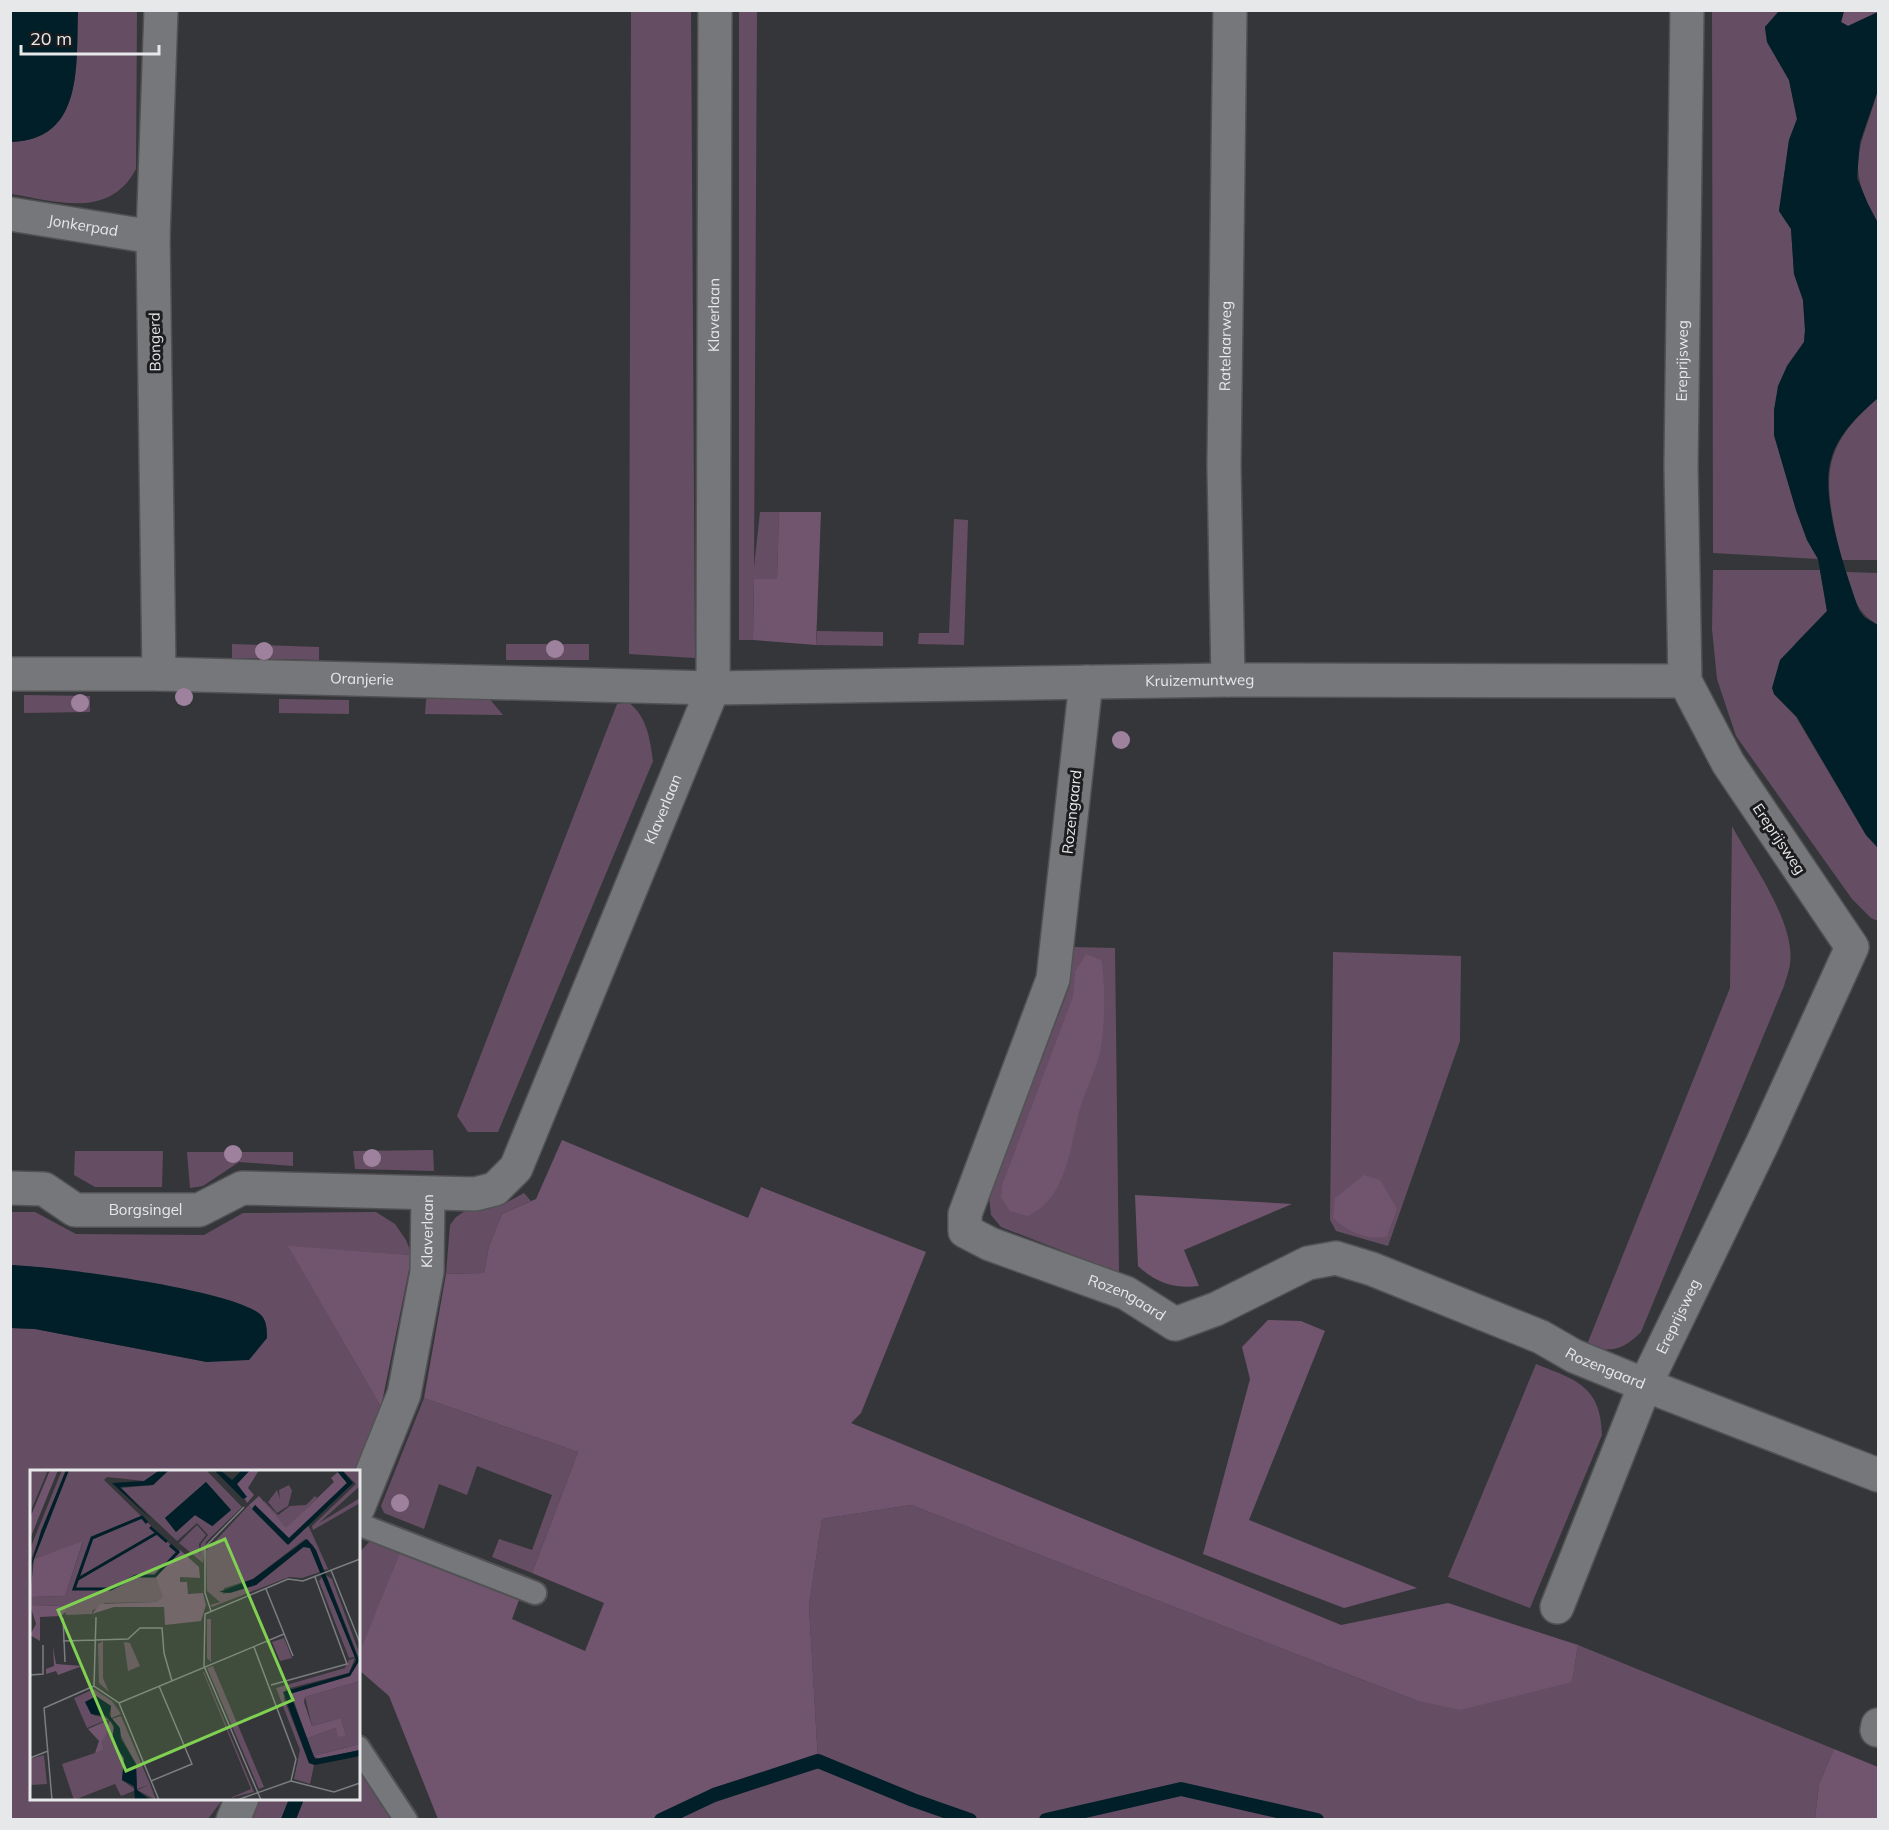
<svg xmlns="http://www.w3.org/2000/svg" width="1889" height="1830" font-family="Mulish,sans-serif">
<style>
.green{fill:#654e63}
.forest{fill:#71556f}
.water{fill:#001f28}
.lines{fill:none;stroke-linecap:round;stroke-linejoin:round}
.stream{stroke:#001f28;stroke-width:14}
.lane-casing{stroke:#525255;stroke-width:26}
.street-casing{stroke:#525255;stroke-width:36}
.lane{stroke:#76777a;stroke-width:22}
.street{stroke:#76777a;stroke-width:33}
.tree{fill:#9e829d}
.labels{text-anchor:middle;stroke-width:6;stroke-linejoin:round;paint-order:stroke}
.street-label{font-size:15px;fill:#e7e8ea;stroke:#1d1d1f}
.inset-river{fill:none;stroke:#001f28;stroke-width:3}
.inset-road{fill:none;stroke:#7c7d80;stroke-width:1.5}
.view{fill:#80d051;fill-opacity:0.15;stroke:#80d051;stroke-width:3}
.inset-edge{fill:none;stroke:#e7e8ea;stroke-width:3}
</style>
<rect width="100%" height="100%" fill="#353639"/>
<!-- green -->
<path class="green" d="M 757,10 L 754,567 L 760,512 L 779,512 L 777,579 L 754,579 L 753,640 L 739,640 L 739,11 Z
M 78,11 L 137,11 L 136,169 C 109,220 56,201 11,194 L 11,142 C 84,140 76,65 78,11 Z
M 631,11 L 691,11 L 695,658 L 629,654 Z
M 1712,11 L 1779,11 L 1765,27 L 1767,42 L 1789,80 L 1797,119 L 1789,140 L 1779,211 L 1791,229 L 1794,274 L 1803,300 L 1805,330 L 1804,342 L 1787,366 L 1774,410 L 1774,435 L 1796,510 L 1807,540 L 1818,559 L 1713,553 Z
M 1878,90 L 1878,223 C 1843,163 1861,150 1878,90 Z
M 1878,398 L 1878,560 L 1841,560 C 1826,485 1814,452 1878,398 Z
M 954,519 L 968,520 L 964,645 L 918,644 L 919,633 L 949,633 Z
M 1713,570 L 1820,570 L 1827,611 L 1795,644 L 1774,694 L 1796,717 L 1866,835 L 1878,848 L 1878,921 L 1871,918 L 1852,899 L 1736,736 L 1717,679 L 1712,629 Z
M 1846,572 L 1878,573 L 1878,625 C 1855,612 1854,596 1846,572 Z
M 817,631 L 883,632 L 883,646 L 816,645 Z
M 232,644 L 319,647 L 319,660 L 232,658 Z
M 506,644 L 589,644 L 589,660 L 506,660 Z
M 24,695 L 90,696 L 90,712 L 24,713 Z
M 431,695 L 488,697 L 503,715 L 425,714 L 426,700 Z
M 279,699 L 349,700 L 349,714 L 279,713 Z
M 628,702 C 647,716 650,739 653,761 L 498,1132 L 468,1132 L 457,1116 L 617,704 Z
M 1732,826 C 1751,862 1796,923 1790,964 C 1789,971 1786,979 1784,986 L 1641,1332 C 1622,1351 1611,1352 1586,1347 L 1730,988 Z
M 1073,947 L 1115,948 L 1119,1273 L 1001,1227 L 991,1215 L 989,1197 L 1070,985 Z
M 1333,952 L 1461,956 L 1460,1041 L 1388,1246 L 1336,1231 L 1330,1220 Z
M 433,1150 L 434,1171 L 355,1169 L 353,1151 Z
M 75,1151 L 163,1151 L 162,1187 L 95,1187 L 74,1175 Z
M 187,1152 L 293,1152 L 293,1166 L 239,1162 L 203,1186 L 190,1188 Z
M 524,1193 L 531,1201 L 502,1214 L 489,1246 L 484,1273 L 446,1274 L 450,1225 L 456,1217 L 465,1211 L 504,1204 Z
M 11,1212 L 35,1212 L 76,1234 L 204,1235 L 243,1213 L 376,1212 L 395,1224 L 406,1240 L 412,1255 L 289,1247 L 381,1407 L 355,1471 L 32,1472 L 32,1798 L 223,1799 L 208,1819 L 11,1819 L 11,1328 L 35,1329 L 207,1362 L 243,1306 L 165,1285 L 11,1265 Z
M 1536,1364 C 1576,1380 1601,1386 1602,1435 L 1530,1608 L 1448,1577 Z
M 424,1398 L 578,1452 L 532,1573 L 492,1557 L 499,1539 L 532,1550 L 552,1495 L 477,1466 L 467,1495 L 439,1484 L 424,1529 L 384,1513 L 381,1506 Z
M 911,1505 L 1415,1700 L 1572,1682 L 1578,1645 L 1834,1749 L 1819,1784 L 1815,1819 L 661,1820 L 714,1795 L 818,1761 L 809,1606 L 822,1519 Z
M 370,1541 L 400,1552 L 359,1657 L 358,1554 Z
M 359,1766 L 394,1820 L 296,1820 L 304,1799 L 358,1798 Z
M 260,1799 L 289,1799 L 281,1819 L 252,1819 Z"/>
<!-- forest -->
<path class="forest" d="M 1844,11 L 1878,11 L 1878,12 L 1848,26 L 1841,22 Z
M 779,512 L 821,512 L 816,645 L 753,640 L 754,579 L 777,579 Z
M 1086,954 L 1101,960 C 1106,983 1105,1034 1099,1056 C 1094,1074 1085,1091 1080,1108 C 1070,1146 1067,1198 1028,1216 L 1010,1211 L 1001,1197 L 1003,1183 L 1073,997 L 1075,972 Z
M 562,1140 L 748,1218 L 761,1187 L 926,1252 L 861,1413 L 851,1423 L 1341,1625 L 1448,1603 L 1578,1645 L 1572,1682 L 1460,1710 L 1415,1700 L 911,1505 L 822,1519 L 809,1606 L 818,1761 L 714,1795 L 661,1820 L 438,1819 L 389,1696 L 359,1670 L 358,1657 L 400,1552 L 519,1600 L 512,1619 L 585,1651 L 604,1603 L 532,1573 L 578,1452 L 424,1398 L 446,1274 L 484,1273 L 489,1246 L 502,1214 L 536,1199 Z
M 1364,1175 L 1380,1180 L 1397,1209 L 1387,1236 C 1369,1242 1344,1230 1333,1217 L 1335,1198 Z
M 1135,1195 L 1292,1204 L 1184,1250 L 1199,1286 C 1175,1289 1156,1283 1138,1266 Z
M 288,1246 L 412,1255 L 381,1407 Z
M 1268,1320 L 1301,1321 L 1325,1331 L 1249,1520 L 1417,1588 L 1344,1608 L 1203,1554 L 1250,1379 L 1242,1347 Z
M 1834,1749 L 1878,1767 L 1878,1819 L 1815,1819 L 1819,1784 Z"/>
<!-- water -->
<path class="water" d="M 12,11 L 78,11 C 76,65 84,140 11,142 Z
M 1779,11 L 1844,11 L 1841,22 L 1848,26 L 1878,12 L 1878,90 L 1860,142 L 1857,178 L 1868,204 L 1878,223 L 1878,398 C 1860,414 1840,432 1832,456 C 1818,494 1846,573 1859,610 L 1864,617 L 1878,625 L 1878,848 L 1866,835 L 1797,717 L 1774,694 L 1772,688 L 1780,660 L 1827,611 L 1818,559 L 1807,540 L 1796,510 L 1774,435 L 1774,410 L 1778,386 L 1787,366 L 1804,342 L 1805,330 L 1803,300 L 1794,274 L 1791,229 L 1779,211 L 1789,140 L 1797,119 L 1789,80 L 1767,42 L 1765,27 Z
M 11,1265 C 51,1266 239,1290 262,1316 C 267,1322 267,1331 267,1338 L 249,1360 L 207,1362 L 35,1329 L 11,1328 Z
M 289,1799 L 304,1799 L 296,1819 L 281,1819 Z"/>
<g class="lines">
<!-- stream -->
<path class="stream" d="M 661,1820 L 714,1795 L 818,1761 L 913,1800 L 970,1820
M 1046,1820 L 1181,1789 L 1317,1820"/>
<!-- lane casing -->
<g class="lane-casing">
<path id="lane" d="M 358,1524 L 535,1593
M 358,1747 L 406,1820"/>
</g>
<!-- street casing -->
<g class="street-casing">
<g id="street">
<path id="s1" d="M 10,214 L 153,237"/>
<path id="s2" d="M 10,674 L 159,674 L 713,688 L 1228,680 L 1685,681"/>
<path d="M 159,674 L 153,237 L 161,10"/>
<path id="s3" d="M 1228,680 L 1224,466 L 1230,10"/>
<path id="s4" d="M 1086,682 L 1053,979 L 965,1214 L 965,1231 L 990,1244 L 1126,1293 L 1175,1324 L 1216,1309 L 1308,1263 L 1336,1258 L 1372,1269 L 1541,1337 L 1574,1356 L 1645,1385 L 1878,1475"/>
<path id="s5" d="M 10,1188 L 44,1189 L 75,1210 L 199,1210 L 242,1188 L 475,1194 L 495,1189 L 516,1168 L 713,688 L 715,10"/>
<path id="s6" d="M 358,1508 L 404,1394 L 427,1272 L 428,1194"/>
<path id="s7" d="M 1557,1607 L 1645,1385 L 1763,1142 L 1852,947 L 1728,763 L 1685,681 L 1681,466 L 1687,10"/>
<path d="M 1877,1730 L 1878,1725"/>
<path d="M 233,1820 L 242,1798"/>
</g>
</g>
<!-- lane -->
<use href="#lane" class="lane"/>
<!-- street -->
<use href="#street" class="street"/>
</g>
<!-- trees -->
<g class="tree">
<circle cx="555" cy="649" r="9"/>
<circle cx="264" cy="651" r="9"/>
<circle cx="184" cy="697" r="9"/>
<circle cx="80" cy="703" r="9"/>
<circle cx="1121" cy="740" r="9"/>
<circle cx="233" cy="1154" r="9"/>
<circle cx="372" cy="1158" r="9"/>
<circle cx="400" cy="1503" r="9"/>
</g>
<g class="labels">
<!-- street labels -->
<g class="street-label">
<text dy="5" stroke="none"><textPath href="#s1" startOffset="74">Jonkerpad</textPath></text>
<text dy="5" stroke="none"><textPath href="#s5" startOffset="1419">Klaverlaan</textPath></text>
<text transform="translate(155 342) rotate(-91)" y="5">Bongerd</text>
<text dy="5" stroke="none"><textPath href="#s3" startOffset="334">Ratelaarweg</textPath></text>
<text dy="5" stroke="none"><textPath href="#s7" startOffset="1358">Ereprijsweg</textPath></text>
<text dy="5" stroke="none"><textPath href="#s2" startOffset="352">Oranjerie</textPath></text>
<text dy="5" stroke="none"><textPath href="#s2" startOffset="1190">Kruizemuntweg</textPath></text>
<text dy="5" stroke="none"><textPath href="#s5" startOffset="915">Klaverlaan</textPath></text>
<text transform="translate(1072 812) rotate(-84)" y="5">Rozengaard</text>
<text transform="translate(1779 839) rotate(56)" y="5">Ereprijsweg</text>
<text dy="5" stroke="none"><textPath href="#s5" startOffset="142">Borgsingel</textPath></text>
<text dy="5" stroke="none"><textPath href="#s6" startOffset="288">Klaverlaan</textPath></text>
<text dy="5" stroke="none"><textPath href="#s4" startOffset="742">Rozengaard</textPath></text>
<text dy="5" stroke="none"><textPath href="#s7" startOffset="315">Ereprijsweg</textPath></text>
<text dy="5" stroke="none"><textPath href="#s4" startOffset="1264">Rozengaard</textPath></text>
</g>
</g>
<!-- overview -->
<g transform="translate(30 1470)">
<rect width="330" height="330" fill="#353639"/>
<path d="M 0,0 L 18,0 L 0,43 ZM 32,0 L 36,0 L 0,92 L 0,79 ZM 39,0 L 130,0 L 114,11 L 77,7 L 74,10 L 148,82 L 125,106 L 134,127 L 126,132 L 75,133 L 62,141 L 62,144 L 36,145 L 34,136 L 0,135 L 0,127 L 35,126 L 53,72 L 4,89 ZM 139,0 L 176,0 L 212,37 L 176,72 L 173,93 L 149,73 L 167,55 L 176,65 L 169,74 L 170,88 L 171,74 L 178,65 L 167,53 L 147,71 L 91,18 L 123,15 ZM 176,12 L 201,40 L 183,56 L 165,45 L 146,62 L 135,48 ZM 312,0 L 330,0 L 330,16 L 289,53 L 330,28 L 330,33 L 283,60 L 282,56 L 326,14 ZM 259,15 L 262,21 L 258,36 L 247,43 L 238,32 L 247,20 L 250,29 L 249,20 ZM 285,26 L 287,28 L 256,59 L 234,35 L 234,31 L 248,45 L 260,36 L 276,35 ZM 219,35 L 257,74 L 278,56 L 280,59 L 298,99 L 294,100 L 283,75 L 275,69 L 223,109 L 194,118 L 193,124 L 226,115 L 275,76 L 280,78 L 290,102 L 272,108 L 259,107 L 182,137 L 180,135 L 190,132 L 177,121 L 176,81 ZM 296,105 L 302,109 L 330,185 L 328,186 ZM 292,107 L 325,187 L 319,188 L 289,111 ZM 177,149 L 181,149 L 181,192 L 177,188 ZM 254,168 L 262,188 L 250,191 L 242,172 ZM 73,171 L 73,208 L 79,222 L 69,213 L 68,174 ZM 94,172 L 100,173 L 110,196 L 98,201 ZM 325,188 L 319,203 L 256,219 L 254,229 L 279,293 L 284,295 L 280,314 L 264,309 L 270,280 L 246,218 L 315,198 L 319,190 ZM 183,196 L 234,317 L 229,319 L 177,198 ZM 173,202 L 174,202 L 224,322 L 200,328 L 221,319 ZM 330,211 L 330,274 L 283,286 L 277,268 L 306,258 L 316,265 L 311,248 L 282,256 L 275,227 ZM 64,219 L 82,231 L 91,244 L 81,248 L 81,236 L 66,226 L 63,245 L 79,249 L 57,258 L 44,228 ZM 91,246 L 120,314 L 126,330 L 107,320 L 119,315 L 107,319 L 106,294 L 82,249 ZM 80,250 L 84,259 L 82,271 L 94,288 L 92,310 L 106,320 L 91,326 L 85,314 L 44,330 L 32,294 L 74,280 L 72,272 ZM 14,285 L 17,314 L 0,315 L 0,289 Z" fill="#654e63" fill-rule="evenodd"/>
<path d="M 20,0 L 28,0 L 0,69 L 0,48 ZM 220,0 L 229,0 L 218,18 L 224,25 L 217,33 L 207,14 ZM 308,2 L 317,13 L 258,69 L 225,35 L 222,39 L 219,35 L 229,26 L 256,58 L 304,12 L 301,8 ZM 53,71 L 35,126 L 0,127 L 4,89 ZM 150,80 L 169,97 L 170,108 L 150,107 L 150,112 L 157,112 L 158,124 L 173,123 L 176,135 L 171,151 L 135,155 L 134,137 L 84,137 L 62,144 L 70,134 L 126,132 L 133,127 L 125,106 ZM 0,135 L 34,136 L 36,141 L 31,146 L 10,147 L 10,171 L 0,165 L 6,154 ZM 23,176 L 26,194 L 52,196 L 28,205 L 26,201 L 16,204 L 16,199 L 24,196 ZM 329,191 L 330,211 L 275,227 L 274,232 L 282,256 L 311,248 L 316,265 L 308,267 L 306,258 L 277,268 L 261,223 L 320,206 ZM 76,251 L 79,258 L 72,272 L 74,280 L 65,283 L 69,271 L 58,259 ZM 330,274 L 330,280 L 289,289 L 283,286 Z" fill="#71556f"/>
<path d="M 36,0 L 39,0 L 0,99 L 11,61 ZM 130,0 L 139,0 L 123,15 L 90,17 L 121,49 L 82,13 L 114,11 ZM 184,0 L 190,0 L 202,10 L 212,0 L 220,0 L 207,14 L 217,27 L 213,29 ZM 306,0 L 312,0 L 323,13 L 258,75 L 222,39 L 225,35 L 259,68 L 317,13 ZM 176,12 L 201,40 L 182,56 L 165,45 L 146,62 L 135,48 ZM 277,69 L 286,80 L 329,191 L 320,206 L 260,224 L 285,289 L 330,280 L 330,286 L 285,295 L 279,293 L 253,222 L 319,203 L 326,190 L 280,78 L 273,77 L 226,115 L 200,123 L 189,122 L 223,109 ZM 66,226 L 81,236 L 79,245 L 90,258 L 91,269 L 106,294 L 107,320 L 120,330 L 105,330 L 104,316 L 92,310 L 94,288 L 82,271 L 84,256 L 76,246 L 61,244 L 55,232 Z" fill="#001f28"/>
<path class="inset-river" d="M 117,53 L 112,47 L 62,68 L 44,119 L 81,119 L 106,106 L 125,106 L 148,82 L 140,75M 120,57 L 137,72M 48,109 L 127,63"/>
<path class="inset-road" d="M 301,100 L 330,173M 236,119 L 263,186M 181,141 L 175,123 L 175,77 L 214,37M 66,147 L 64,216 L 89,233 L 129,330M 33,148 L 35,192M 33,171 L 98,169 L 110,158 L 132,158 L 134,183 L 142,211M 0,205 L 13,204 L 13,175M 241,215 L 317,194 L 285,107M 89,233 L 254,164M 0,288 L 18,281M 121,311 L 162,294 L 129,216M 261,311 L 304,322 L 330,313M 22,330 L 14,238 L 64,216M 207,330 L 261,311 L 266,289 L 224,177M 231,330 L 174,196 L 175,144 L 258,109 L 273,111 L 330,89"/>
<path class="view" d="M 195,69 L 263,230 L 96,301 L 28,140 Z"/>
<rect width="330" height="330" class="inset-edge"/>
</g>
<!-- border -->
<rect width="1889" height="1830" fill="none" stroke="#e7e8ea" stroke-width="24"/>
<!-- scale -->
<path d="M21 45v9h138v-9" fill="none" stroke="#e7e8ea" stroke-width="3"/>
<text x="30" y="45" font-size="18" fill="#e7e8ea" stroke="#1d1d1f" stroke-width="4.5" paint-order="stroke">20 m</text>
</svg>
